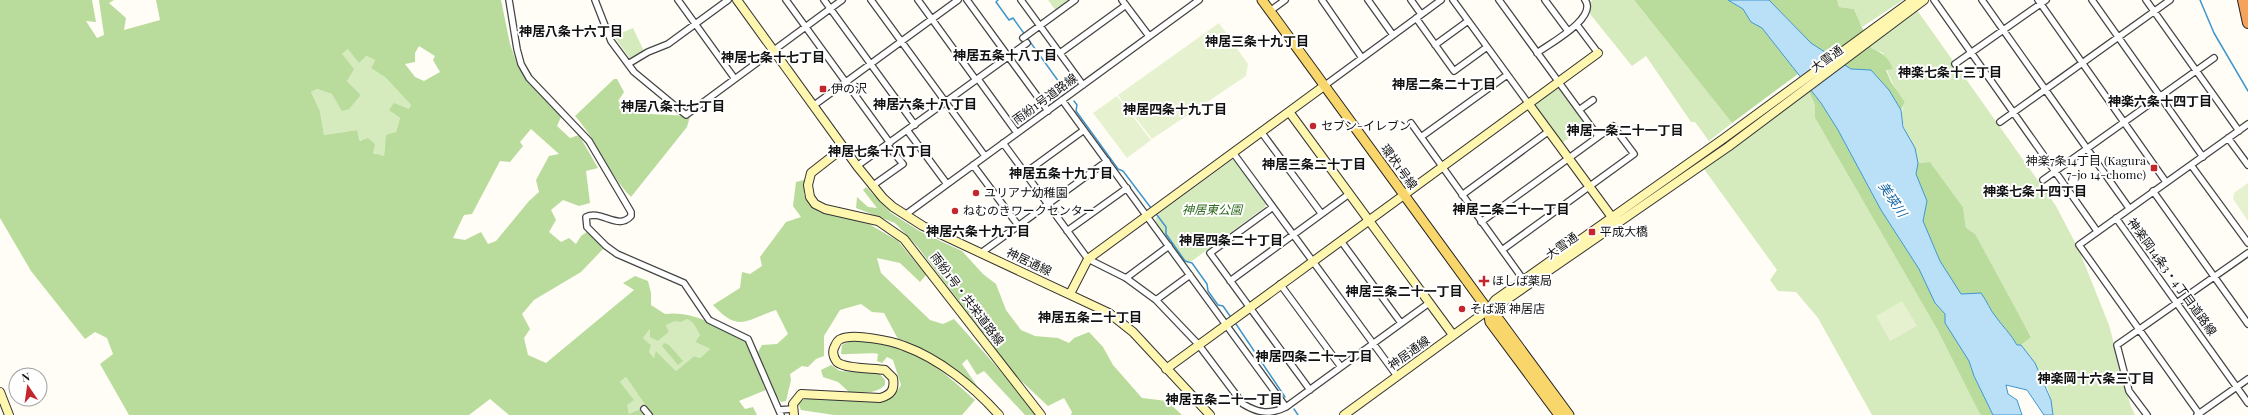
<svg xmlns="http://www.w3.org/2000/svg" width="2248" height="415" font-family="'Playfair Display','Noto Sans JP',serif">
<style>
.green{fill:#d5ebbd}
.forest{fill:#b9dc9c;fill-rule:evenodd}
.pitch{fill:#e6f2cf}
.water{fill:#b9e0f7;stroke:#3f96cf}
.lines{fill:none;stroke-linecap:round;stroke-linejoin:round}
.stream{stroke:#3f96cf;stroke-width:1.5}
.street-casing{stroke:#444;stroke-width:8}
.secondary-casing{stroke:#333;stroke-width:10}
.primary-casing{stroke:#222;stroke-width:11}
.highway-casing{stroke:#222;stroke-width:12}
.street{stroke:#fff;stroke-width:5.5}
.secondary{stroke:#fff6b0;stroke-width:8}
.primary{stroke:#f9d66b;stroke-width:9}
.highway{stroke:#f5a25d;stroke-width:10}
.poi-dot{fill:#c4262e;stroke:#fff;stroke-width:1.5}
.labels{text-anchor:middle;stroke-width:4;stroke-linejoin:round;paint-order:stroke}
.street-label{font-size:12px;fill:#111;stroke:#fff}
.poi-label{font-size:12px;fill:#111;stroke:#fff;text-anchor:start}
.park-label{font-size:12px;font-style:italic;fill:#2f6b1f;stroke:#fff}
.neighbourhood-label{font-size:13px;font-weight:bold;fill:#111;stroke:#fff}
.water-label{font-size:13px;font-style:italic;fill:#1768a6;stroke:#fff}
</style>
<rect width="100%" height="100%" fill="#fffdf5"/>
<!-- green -->
<path class="green" d="M 1048,0 L 1070,0 L 1056,11 Z
M 1592,0 L 1634,0 L 1732,123 L 1709,141 L 1695,122 L 1691,122 L 1646,56 L 1632,66 L 1590,14 L 1590,3 Z
M 1837,0 L 1903,0 L 1862,27 L 1854,9 L 1839,7 Z
M 1912,3 L 2056,206 L 2079,250 L 2109,325 L 2130,404 L 2135,415 L 2053,415 C 2050,410 2052,405 2051,400 C 2047,380 2033,361 2021,345 L 2031,336 L 1966,228 L 1963,207 L 1930,162 L 1918,163 C 1913,143 1895,121 1905,102 C 1893,86 1886,73 1883,53 L 1871,48 L 1866,36 Z
M 633,28 L 644,51 L 630,59 L 614,36 Z
M 348,49 L 375,60 L 371,68 L 386,78 L 411,105 L 410,109 L 389,109 L 400,118 L 396,132 L 385,144 L 384,156 C 369,153 360,145 357,130 L 324,135 L 320,111 L 311,92 L 317,89 L 332,94 L 349,108 L 361,95 L 347,81 L 342,54 Z
M 1558,82 L 1589,124 L 1559,145 L 1528,103 Z
M 1805,83 L 1815,105 L 1815,118 L 1937,329 L 1981,415 L 1872,415 L 1818,318 L 1796,292 L 1778,291 L 1770,280 L 1777,270 L 1704,169 L 1720,158 L 1714,149 Z
M 1232,160 L 1235,160 L 1266,204 L 1265,207 L 1192,261 L 1185,263 L 1155,221 L 1158,214 Z
M 687,319 L 693,323 L 700,335 L 695,342 L 710,349 L 700,358 L 694,356 L 676,371 L 657,352 L 654,358 L 649,352 L 651,345 L 643,338 L 651,328 L 651,333 L 658,341 L 669,332 L 666,325 L 676,321 Z
M 626,377 L 652,415 L 643,415 L 640,409 L 629,414 L 620,382 Z"/>
<!-- forest -->
<path class="forest" d="M 0,0 L 92,0 L 96,22 L 86,21 L 97,38 L 104,35 L 99,0 L 114,0 L 109,3 L 126,18 L 124,30 L 160,20 L 156,0 L 501,0 L 510,44 L 518,67 L 561,117 L 557,126 L 570,138 L 579,135 L 598,168 L 586,171 L 590,203 L 579,206 L 563,200 L 551,210 L 556,220 L 549,232 L 561,242 L 569,238 L 576,244 L 581,236 L 588,231 L 604,248 L 581,272 L 534,300 L 522,314 L 530,329 L 524,338 L 528,355 L 546,363 L 634,290 L 623,283 L 635,276 L 648,281 L 651,293 L 651,305 L 665,314 C 693,310 719,327 744,339 L 766,390 L 739,401 L 745,409 L 753,407 L 757,415 L 652,415 L 626,377 L 620,382 L 634,400 L 627,405 L 629,414 L 640,409 L 643,415 L 509,415 L 490,399 L 469,415 L 129,415 L 100,364 L 113,354 L 107,338 L 95,332 L 85,339 L 31,271 L 0,218 ZM 419,46 L 435,56 L 433,60 L 440,72 L 424,81 L 415,77 L 405,64 L 415,62 L 415,53 ZM 348,49 L 359,63 L 366,56 L 375,60 L 371,68 L 386,78 L 411,105 L 409,109 L 394,103 L 389,110 L 400,118 L 396,132 L 386,135 L 384,156 L 373,153 L 375,144 L 368,138 L 360,141 L 357,130 L 324,135 L 320,111 L 311,92 L 317,89 L 332,94 L 342,111 L 349,109 L 361,95 L 347,81 L 354,69 L 342,54 ZM 531,129 L 559,154 L 549,156 L 536,180 L 539,192 L 529,201 L 496,241 L 488,244 L 481,232 L 465,240 L 453,238 L 464,215 L 472,214 L 500,161 L 510,162 L 523,146 L 520,142 ZM 687,319 L 693,323 L 700,335 L 695,342 L 710,349 L 700,358 L 694,356 L 676,371 L 656,351 L 654,358 L 649,352 L 651,345 L 643,338 L 650,329 L 650,337 L 658,341 L 669,332 L 666,325 L 676,321 L 681,322 Z
M 1634,0 L 1728,0 L 1743,9 L 1751,22 L 1762,28 L 1798,74 L 1732,123 Z
M 1769,0 L 1837,0 L 1839,7 L 1854,9 L 1871,48 C 1883,53 1888,57 1893,69 L 1886,70 L 1891,82 L 1905,102 L 1901,110 L 1889,90 L 1871,70 L 1851,69 L 1811,43 Z
M 614,79 L 617,79 L 624,92 L 618,101 L 629,111 L 635,105 L 651,114 L 690,116 L 687,127 L 631,197 C 608,173 597,140 575,116 Z
M 1805,83 L 1821,103 L 1838,130 L 1881,210 L 1919,269 L 1935,303 L 1945,314 L 1946,323 L 1969,361 L 1974,376 L 1993,415 L 1981,415 L 1979,412 L 1937,329 L 1815,118 L 1815,105 Z
M 1930,162 L 1963,207 L 1966,228 L 1975,234 L 2031,337 L 2021,345 L 2017,345 C 2011,334 2003,327 1996,317 C 1990,310 1987,301 1981,293 L 1961,295 L 1940,261 L 1923,221 L 1927,201 L 1916,174 L 1918,163 Z
M 804,180 L 804,195 L 819,212 L 869,224 L 898,241 L 926,275 L 920,282 L 900,263 L 877,258 L 881,273 L 930,320 L 943,324 L 954,319 L 1040,415 L 1025,415 L 984,371 L 977,375 L 967,359 L 962,364 L 982,393 L 936,356 L 898,339 L 884,313 L 872,312 L 861,304 L 840,310 L 824,336 L 824,356 L 816,359 L 808,367 L 802,366 L 790,374 L 791,380 L 786,401 L 781,402 L 774,393 L 758,352 L 762,345 L 777,344 L 788,334 L 776,310 C 746,320 739,333 713,305 L 740,288 L 742,272 L 750,274 L 762,266 L 760,257 L 786,222 L 801,217 L 793,206 L 796,182 Z
M 866,187 L 891,213 L 921,232 L 962,251 L 983,274 L 996,284 L 1006,310 L 1021,330 L 1035,336 L 1058,338 L 1069,343 L 1074,338 L 1089,332 L 1103,347 L 1113,365 L 1142,398 L 1167,401 L 1182,415 L 1071,415 L 1072,412 L 1064,398 L 1048,406 L 1017,377 L 917,246 L 895,223 L 856,208 L 857,197 L 868,207 L 877,208 L 863,190 Z
M 850,341 C 867,342 885,343 902,349 C 930,358 953,381 975,400 L 962,415 L 834,415 L 801,410 L 798,403 C 810,391 867,400 885,401 L 894,396 L 901,385 L 893,360 L 887,357 L 882,363 L 877,361 L 878,354 C 874,352 849,355 841,354 L 842,345 Z
M 664,343 L 669,345 L 683,361 L 678,365 L 662,346 Z
M 831,365 L 840,371 L 879,373 L 885,380 L 885,385 C 875,395 862,392 849,392 L 838,382 L 823,377 L 821,370 Z"/>
<!-- pitch -->
<path class="pitch" d="M 1219,23 L 1248,64 L 1246,76 L 1152,139 L 1118,95 Z
M 1117,96 L 1151,140 L 1127,158 L 1093,113 Z
M 2248,183 L 2248,221 L 2233,199 L 2234,193 Z
M 1902,301 L 1917,326 L 1890,341 L 1876,316 Z"/>
<!-- water -->
<path class="water" d="M 1728,0 L 1769,0 L 1811,43 L 1851,69 L 1871,70 L 1889,90 L 1901,110 L 1903,127 L 1915,148 L 1918,163 L 1916,174 L 1927,201 L 1923,221 L 1940,261 L 1961,294 L 1981,293 C 1987,301 1990,310 1996,317 C 2003,327 2011,334 2017,345 L 2021,345 L 2035,363 L 2051,400 L 2053,415 L 2044,415 L 2027,390 L 2006,385 L 2008,394 L 2017,400 L 2022,415 L 1993,415 L 1974,376 L 1969,361 L 1945,323 L 1945,314 L 1935,303 L 1919,269 L 1881,210 L 1838,130 L 1821,103 L 1762,28 L 1751,22 L 1743,9 Z"/>
<g class="lines">
<!-- stream -->
<path class="stream" d="M 998,0 L 996,2 L 1009,20 L 1013,18 L 1064,89
M 2200,0 L 2214,33 L 2248,91
M 1074,101 L 1077,105 L 1076,111 L 1118,169 L 1123,171 L 1151,208
M 1157,215 L 1166,227 L 1166,234 L 1185,261 L 1192,263 L 1207,284 L 1208,291 L 1218,305 L 1223,306 L 1230,316
M 1236,324 L 1285,397
M 1294,409 L 1298,415"/>
<!-- street casing -->
<g class="street-casing">
<path id="street" d="M 509,0 L 517,49 L 521,64 L 529,78 L 589,141 L 631,212 L 631,216 C 618,231 601,209 586,217 L 587,227 L 606,246 L 617,254 L 684,283 L 709,320 L 748,339 L 781,415
M 595,0 L 611,41 L 634,72 L 686,115 L 842,0
M 678,0 L 735,79
M 786,0 L 890,143
M 824,0 L 915,125
M 871,0 L 985,156
M 918,0 L 976,80
M 967,0 L 1048,111
M 1021,0 L 1083,85
M 1122,0 L 1149,36
M 1322,0 L 1362,58
M 1368,0 L 1393,35
M 1411,0 L 1421,14
M 1453,0 L 1528,103
M 1499,0 L 1598,136
M 1545,0 L 1568,31
M 1934,0 L 2097,231
M 1982,0 L 2129,208
M 2038,0 L 2166,182
M 2092,0 L 2203,157
M 2146,0 L 2239,131
M 1270,11 L 1285,0
M 1416,18 L 1454,71 L 1487,47
M 1577,25 L 1598,53
M 1023,38 L 1075,0
M 1435,45 L 1468,21
M 1060,53 L 1126,5
M 1537,53 C 1549,44 1598,18 1585,0
M 628,64 L 648,52 L 668,44 L 728,0
M 1955,64 L 2046,0
M 978,79 L 1017,133
M 1324,86 L 1441,0
M 1062,100 L 1286,407
M 813,106 L 958,0
M 1579,110 L 1593,100
M 2000,122 L 2170,0
M 1411,123 L 1525,282
M 907,130 L 947,184
M 1262,133 L 1321,213
M 1421,137 L 1507,75
M 2228,138 L 2248,165
M 1003,143 L 1088,259 L 1126,278 L 1156,300 L 1198,344 L 1243,404 C 1258,413 1270,415 1286,407 L 1429,303
M 1234,154 L 1397,376
M 973,165 L 1018,225
M 2191,165 L 2248,243
M 857,166 L 1027,43
M 1025,173 L 1084,130
M 2043,180 L 2214,58
M 872,186 L 903,164 L 887,145
M 2153,191 L 2248,324
M 1462,195 L 1549,131
M 1273,207 L 1210,253 L 1310,390
M 905,215 L 1199,0
M 2116,218 L 2248,403
M 1481,222 L 1613,126 L 1634,154 L 1502,250
M 1067,231 L 1127,188
M 1341,241 L 1401,323
M 981,253 L 1107,161
M 1126,278 L 1169,246
M 1230,281 L 1349,194
M 1280,284 L 1341,367
M 1156,300 L 1190,275
M 644,409 L 649,415
M 779,410 L 792,409
M 2147,415 L 2129,391 L 2117,345 L 2248,253
M 2197,415 L 2248,379
M 2200,415 L 2079,245 L 2248,124"/>
</g>
<!-- secondary casing -->
<g class="secondary-casing">
<path id="secondary" d="M 737,0 L 857,166 L 883,198 L 893,207 L 923,226 L 1109,313 L 1133,332 L 1210,415
M 1528,103 L 1614,220
M 1290,113 L 1453,335
M 843,148 L 811,173 L 808,185 L 810,197 L 815,204 L 825,209 L 878,221 L 904,239 L 1041,415
M 1070,294 L 1088,259 L 1324,86
M 1488,310 L 1495,300 L 1723,139 L 1913,0
M 1166,369 L 1598,53
M 0,392 L 9,415
M 794,415 L 793,404 L 801,394 L 880,398 C 891,395 895,390 893,378 L 885,370 C 874,368 845,369 837,362 C 834,358 832,353 834,348 C 836,344 837,340 841,339 C 853,333 892,341 904,346 C 940,359 974,387 999,415
M 1344,415 L 1488,310 L 1499,305 L 1728,147 L 1924,0"/>
</g>
<!-- primary casing -->
<g class="primary-casing">
<path id="primary" d="M 1262,0 L 1488,310 L 1497,317 L 1569,415
M 1488,310 L 1490,322 L 1559,415"/>
</g>
<!-- highway casing -->
<g class="highway-casing">
<path id="highway" d="M 2243,0 L 2248,23"/>
</g>
<!-- street -->
<use href="#street" class="street"/>
<!-- secondary -->
<use href="#secondary" class="secondary"/>
<!-- primary -->
<use href="#primary" class="primary"/>
<!-- highway -->
<use href="#highway" class="highway"/>
</g>
<!-- markers -->
<g class="poi-dot">
<rect x="819" y="85" width="8" height="8" rx="2"/>
<circle cx="1313" cy="126" r="4"/>
<rect x="2150" y="164" width="8" height="8" rx="2"/>
<circle cx="976" cy="193" r="4"/>
<circle cx="955" cy="211" r="4"/>
<rect x="1588" y="228" width="8" height="8" rx="2"/>
<path d="M1482 275h4v4h4v4h-4v4h-4v-4h-4v-4h4z"/>
<circle cx="1462" cy="309" r="4"/>
</g>
<g class="labels">
<!-- street labels -->
<g class="street-label">
<text transform="translate(1827 59) rotate(-36)" y="4">大雪通</text>
<text transform="translate(1045 99) rotate(-36)" y="4">雨紛1号道路線</text>
<text transform="translate(1399 167) rotate(54)" y="4">環状1号線</text>
<text transform="translate(1562 246) rotate(-36)" y="4">大雪通</text>
<text transform="translate(1029 262) rotate(25)" y="4">神居通線</text>
<text transform="translate(2172 277) rotate(54)" y="4">神楽岡14条3・4丁目道路線</text>
<text transform="translate(967 299) rotate(53)" y="4">雨紛1号・共栄道路線</text>
<text transform="translate(1409 353) rotate(-36)" y="4">神居通線</text>
</g>
<!-- poi labels -->
<g class="poi-label">
<text x="831" y="93">伊の沢</text>
<text x="1321" y="130">セブン-イレブン</text>
<text x="2146" y="165" text-anchor="end">神楽7条14丁目 (Kagura<tspan x="2146" dy="14">7-jo 14-chome)</tspan></text>
<text x="984" y="197">ユリアナ幼稚園</text>
<text x="963" y="215">ねむのきワークセンター</text>
<text x="1600" y="236">平成大橋</text>
<text x="1492" y="285">ほしば薬局</text>
<text x="1470" y="313">そば源 神居店</text>
</g>
<!-- park labels -->
<g class="park-label">
<text x="1212" y="214">神居東公園</text>
</g>
<!-- neighbourhood labels -->
<g class="neighbourhood-label">
<text x="571" y="36">神居八条十六丁目</text>
<text x="1257" y="46">神居三条十九丁目</text>
<text x="1005" y="60">神居五条十八丁目</text>
<text x="773" y="62">神居七条十七丁目</text>
<text x="1950" y="77">神楽七条十三丁目</text>
<text x="1444" y="89">神居二条二十丁目</text>
<text x="2160" y="106">神楽六条十四丁目</text>
<text x="925" y="109">神居六条十八丁目</text>
<text x="673" y="111">神居八条十七丁目</text>
<text x="1175" y="114">神居四条十九丁目</text>
<text x="1625" y="135">神居一条二十一丁目</text>
<text x="880" y="156">神居七条十八丁目</text>
<text x="1314" y="169">神居三条二十丁目</text>
<text x="1061" y="178">神居五条十九丁目</text>
<text x="2035" y="196">神楽七条十四丁目</text>
<text x="1511" y="214">神居二条二十一丁目</text>
<text x="978" y="236">神居六条十九丁目</text>
<text x="1231" y="245">神居四条二十丁目</text>
<text x="1404" y="296">神居三条二十一丁目</text>
<text x="1090" y="322">神居五条二十丁目</text>
<text x="1314" y="361">神居四条二十一丁目</text>
<text x="2096" y="383">神楽岡十六条三丁目</text>
<text x="1224" y="404">神居五条二十一丁目</text>
</g>
<!-- water labels -->
<g class="water-label">
<text transform="translate(1893 199) rotate(56)" y="5">美瑛川</text>
</g>
</g>
<!-- north arrow -->
<g transform="translate(28 387) rotate(347)"><circle r="19" fill="#ffffff" stroke="#a0a0a0"/>
<path d="M0-3L7 15L0 10L-7 15Z" fill="#c4262e"/>
<text y="-6" font-size="11" font-weight="bold" text-anchor="middle" fill="#111111">N</text>
</g>
</svg>
